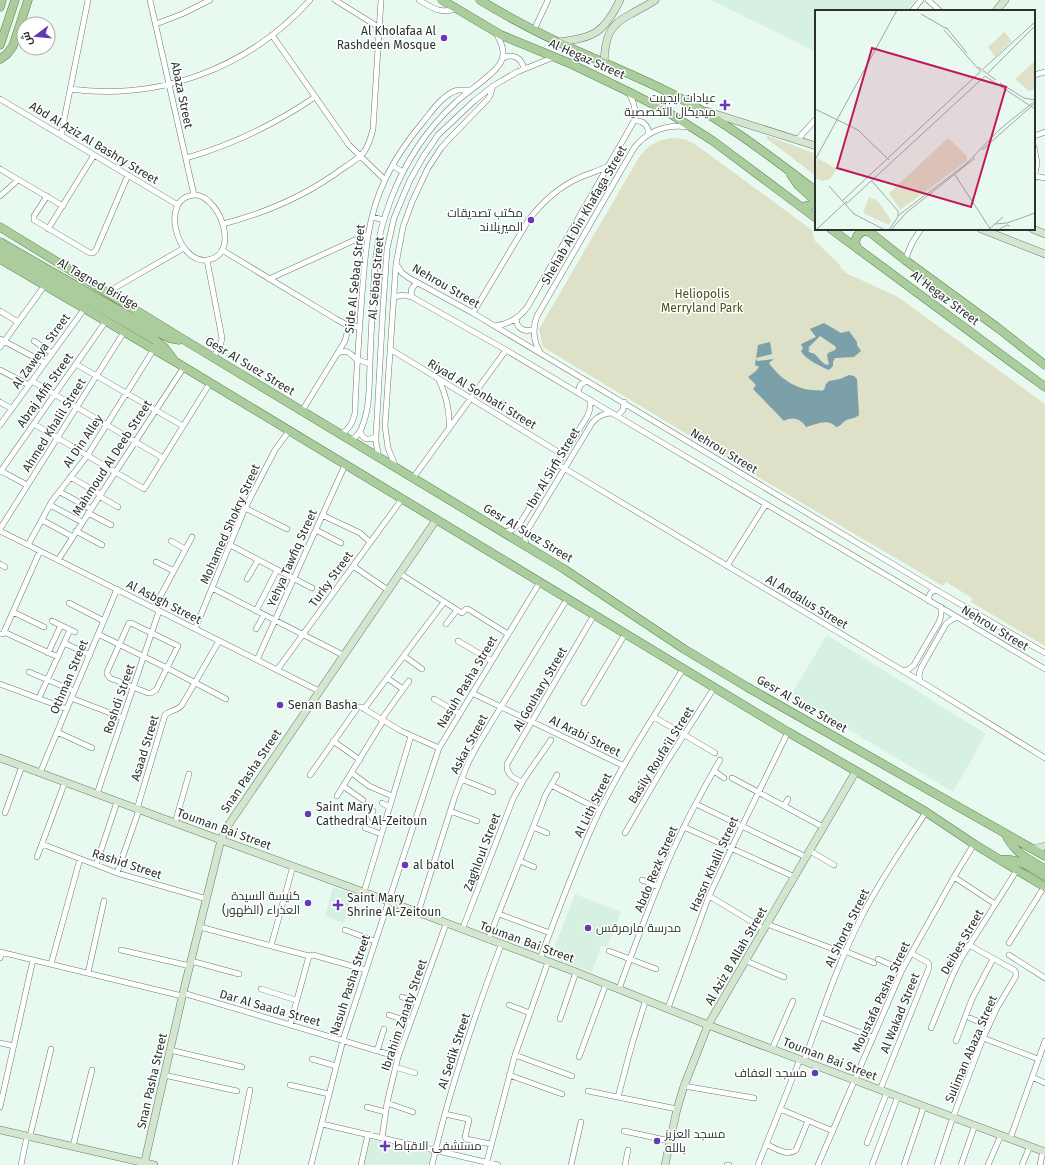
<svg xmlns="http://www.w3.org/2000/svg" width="1045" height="1165" font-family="'Fira Sans',Cairo,sans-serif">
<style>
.built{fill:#d6f0e2}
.green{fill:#dee0c8}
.water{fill:#7ba0aa;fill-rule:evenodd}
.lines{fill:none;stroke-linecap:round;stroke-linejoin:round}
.street-casing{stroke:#6a7a72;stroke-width:6}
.secondary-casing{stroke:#6a7a72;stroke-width:8}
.primary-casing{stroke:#5a814b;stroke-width:9}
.street{stroke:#fff;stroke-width:5}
.secondary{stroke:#d5e6ce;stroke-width:7}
.primary{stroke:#abcd9d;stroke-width:8}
.poi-dot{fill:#643bb3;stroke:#fff;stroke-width:1.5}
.labels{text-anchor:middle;stroke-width:3;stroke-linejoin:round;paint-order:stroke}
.poi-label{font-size:12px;fill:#2b322e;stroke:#fff;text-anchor:start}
.street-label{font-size:12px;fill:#2b322e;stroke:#fff}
.park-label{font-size:12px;fill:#50521e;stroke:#fff}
.inset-road{fill:none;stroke:#9caaa2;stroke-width:1}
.view{fill:#c2185b;fill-opacity:0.15;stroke:#c2185b;stroke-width:2}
.inset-edge{fill:none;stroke:#2b322e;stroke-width:2}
</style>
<rect width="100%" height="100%" fill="#e8faf0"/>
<!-- built -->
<path class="built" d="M 711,0 L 916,0 L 906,11 L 816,11 L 816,52 Z
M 827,635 L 986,734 L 953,792 L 791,695 Z
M 333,887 L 352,894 L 343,923 L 325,916 Z
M 575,894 L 621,912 L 607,947 L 601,946 L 592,972 L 558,960 L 554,948 Z
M 370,1139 L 431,1153 L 429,1165 L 364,1165 Z"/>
<!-- green -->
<path class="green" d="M 768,136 L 816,154 L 816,176 L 766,138 Z
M 672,138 L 684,139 L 695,144 L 812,230 L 815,241 L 841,266 L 840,267 L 846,273 L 898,297 L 1045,404 L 1045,646 L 971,602 L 972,598 L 946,582 L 943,586 L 753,474 L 543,347 L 539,329 L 638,159 C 646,146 657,140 672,138 Z"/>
<!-- water -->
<path class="water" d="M 824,323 L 841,333 L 849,331 L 857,342 L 857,345 L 861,351 L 854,357 L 835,358 L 833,362 L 833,366 L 829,370 L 826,369 C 817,364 806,360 801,351 L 803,349 L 801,344 L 816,337 L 810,329 ZM 820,336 L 835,346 L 836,348 L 835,350 L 828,353 L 827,356 L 829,364 L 827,365 C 821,363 818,356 813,353 L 811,353 L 808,351 L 810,349 L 808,348 Z
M 770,342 L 772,354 L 756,358 L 757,361 L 774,359 L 769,363 C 780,379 799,392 820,390 L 820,391 L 824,390 L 826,384 L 829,381 L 840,379 L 849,375 L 854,376 L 857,379 L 859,415 C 853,420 849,418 845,421 C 842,423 841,426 836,427 C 828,418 817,424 806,427 C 801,419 793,416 784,421 L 753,389 L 756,385 L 748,377 L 756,371 L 759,367 L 755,365 L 758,345 Z"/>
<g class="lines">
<!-- street casing -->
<g class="street-casing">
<path id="street" d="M 150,0 L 194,195
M 335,0 L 380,28
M 419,0 C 436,10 438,13 459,9
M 928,0 L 940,11
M 912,11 L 921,0
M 156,24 L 182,14 L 210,0
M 534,30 L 548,0
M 272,35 L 349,145 L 385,180
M 503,58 C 513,53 522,58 524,69
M 1034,75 L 1045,72
M 70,89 C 160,101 249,68 310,0
M 0,99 L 178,205
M 634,121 C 643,120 648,125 649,134
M 61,135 L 88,0
M 1034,136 L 1045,132
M 797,140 L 816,119
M 1034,147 L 1037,163 L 1034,179
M 186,158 C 233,145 275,124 315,97
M 393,166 L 403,172
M 0,169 L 63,206
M 1035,176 L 1045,178
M 197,195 C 222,200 240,256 207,260 C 176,264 158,194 197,195 Z
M 0,196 L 18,180
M 47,196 L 34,216 L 34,220 L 90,253 L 93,253 L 96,250 L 128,175
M 372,217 L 384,220
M 223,224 C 265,213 307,195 342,169 C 350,164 358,159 364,152 C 369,145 371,137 373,129 L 381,0
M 48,229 L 94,155
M 222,250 L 336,319 L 347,325 L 359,327
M 207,260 L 222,338 C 221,346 218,352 212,357
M 905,260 L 912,243 L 921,229
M 396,264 L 402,273 L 409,278 L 473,313 L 936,590 L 1045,653
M 269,279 L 368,234
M 106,293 L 184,248
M 394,297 L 403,295 L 412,297 L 506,350 L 617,416 L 1045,669
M 412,297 C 410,291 412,286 418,283
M 0,311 L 18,322
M 473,313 L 528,221 C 542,202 560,186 581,177 C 590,173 599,171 608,166
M 516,319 C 517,329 525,333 534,329
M 495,326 C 509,324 520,318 528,306 L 634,121 C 637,111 634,102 629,93
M 0,339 L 45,363
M 34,341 L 52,353
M 0,347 L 45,285
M 390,349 L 563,455
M 540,352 C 533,340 532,329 537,316 L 634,148 C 648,130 667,124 689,127
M 338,353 C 348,349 349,353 356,359 C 360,361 366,362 370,364
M 76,364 L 183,426
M 0,370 L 29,385
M 439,380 C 446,395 450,411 449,428
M 32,381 L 163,458
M 578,393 L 580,385 L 587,381
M 0,402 L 12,409
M 302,411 L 345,341 L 347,333 L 347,325
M 617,416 L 623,410 L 624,402
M 34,424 L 144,489 L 210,383
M 0,425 L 85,308
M 360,432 C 363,440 370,441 376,436
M 340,435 C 349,430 353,423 355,413 C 356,374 359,335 362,295 C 365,256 367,217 385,180 C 394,160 409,139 423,122 C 432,111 443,94 458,90 C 462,90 466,90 470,90
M 351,441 C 357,436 361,432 363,424 C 370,406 369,384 370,364 C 371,331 373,297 375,264 C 377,242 383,220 391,199 C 405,162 427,129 456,102 C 467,92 496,73 501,62 C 506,52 501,42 496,33
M 379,458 L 376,442 L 376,436 L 383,308 L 387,249 L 394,218 L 410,180 L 423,157 L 438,135 L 474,101 L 493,86 L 517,72 L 554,57
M 557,464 L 920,681 L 1045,758
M 396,468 L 388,448 L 385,426 L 396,264 L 403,227 L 412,202 L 428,168 L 441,148 L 451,137 L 487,100 L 490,96 L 493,86
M 1,471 L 27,485
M 0,472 L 106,321
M 70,477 L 100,494
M 413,478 L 506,350
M 60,492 L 91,509
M 99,496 L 118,507
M 50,505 L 82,522
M 245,508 L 287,529
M 88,513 L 111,525
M 322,515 L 360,533 L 370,542
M 42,520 L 73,537
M 0,529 L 124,332
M 316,530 L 341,543
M 0,531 L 319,691
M 76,531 L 102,545
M 503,532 L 512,530 L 520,523 L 587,417 L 590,409 L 590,400
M 171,541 L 185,549
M 28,545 L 52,501 L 87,456 L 154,349
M 230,545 L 312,588
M 526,546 L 525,539 L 528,529 L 592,423 C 597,417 603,413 612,413
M 58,560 L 184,367
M 156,562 L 174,571
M 0,564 L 5,567
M 353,566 L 388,590
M 727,566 L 766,504
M 399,573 L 462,613 L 466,609 L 468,609 L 508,634
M 247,579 L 258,560
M 212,588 L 343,655
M 929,601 C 928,595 931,591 936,590
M 69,603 L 104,621
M 154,608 L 192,537
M 256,611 L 277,570
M 13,612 L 44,627
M 52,621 L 75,632
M 129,623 L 131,623 L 178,646 L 156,690 L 151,693 L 148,693 L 110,678 L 107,674 L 107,672 Z
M 968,623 L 974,619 L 976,612
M 446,624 L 457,610
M 195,629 L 245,508 L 275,450 L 289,431
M 256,629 L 264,615
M 4,632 L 58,657
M 0,634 L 3,634 L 4,632 L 40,551
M 98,634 L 167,668 L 226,699
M 458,641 L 492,661
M 64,643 L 90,655
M 48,653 L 61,625
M 404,656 L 422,669
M 257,660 L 345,465
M 277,670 L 402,499
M 903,671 L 909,669 L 914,665 L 939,622 L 941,616 L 941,607
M 29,672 L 74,691
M 387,678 L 403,689
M 920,681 L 919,675 L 921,668 L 946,624 L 951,620 L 957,617
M 0,684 L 67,709
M 472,693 L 624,766
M 39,698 L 70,630
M 71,698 L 123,718
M 434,699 L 460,714
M 584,703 L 625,634
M 364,709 L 444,602
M 654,717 L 715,753
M 381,720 L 409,681
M 57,732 L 92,748
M 333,741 L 360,760
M 714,771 L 724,778
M 40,773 L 117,589
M 352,773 L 369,786 L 392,796
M 310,775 L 358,707 L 361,707 L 401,731 L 439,748
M 732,778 L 823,827
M 461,779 L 493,792
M 522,782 C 514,778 506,775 507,764 L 594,615
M 551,785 L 600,810
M 343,786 L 363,800
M 97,794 L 159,611
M 337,796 L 383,721
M 382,803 L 389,807
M 696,804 L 806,857
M 784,806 L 788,799
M 137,809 L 165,715 C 170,710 177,711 182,705 L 219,641
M 373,811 L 371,816 L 372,818 L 384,823
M 450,811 L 477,821
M 5,813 L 22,766
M 175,823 L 189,774
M 533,827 L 547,833
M 684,827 L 795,877
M 365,828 L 381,834
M 625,833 L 664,766 L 714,688
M 42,844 L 117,873 L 207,899
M 810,851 L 834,865
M 37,857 L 65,782
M 520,861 L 534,867
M 96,865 L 117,802
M 117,873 L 139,810
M 954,877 L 995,904
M 642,880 L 658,887
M 364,892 L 411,736
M 709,896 L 764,929
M 418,913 L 455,796 L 468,763 L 477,746 L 567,599
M 499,914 L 550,933
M 767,924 L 844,953
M 200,927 L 309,956
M 345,930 L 375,941
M 462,930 L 513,799 L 524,779 L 551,740
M 488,940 L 541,807 L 545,796 L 557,775
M 1009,943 L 1044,887
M 271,946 L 293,866
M 121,950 L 190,966
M 609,951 L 656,969
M 845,951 L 874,963
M 0,952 L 182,996
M 1009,955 L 1045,978
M 0,958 L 2,952
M 540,959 C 559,909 577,858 600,810 C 624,761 655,715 683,669
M 878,959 L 902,970
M 191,961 L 239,974
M 746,961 L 784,977
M 51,964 L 80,859
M 88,973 L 104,901
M 261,989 L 296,1000
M 619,989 C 636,942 653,895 673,850 C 687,819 703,789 720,760
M 183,993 L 398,1057
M 402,997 L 418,1003
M 509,1005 L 530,1013
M 668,1008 L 709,896 L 742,826 L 788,732
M 389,1015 L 410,1022
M 820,1017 L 872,1037
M 970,1018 L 989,1026
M 560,1019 L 576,972
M 290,1025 L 309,956 L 313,955 L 366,970
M 931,1028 L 951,979 L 960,960 L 1017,870
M 983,1038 L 1038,1059
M 956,1041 L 972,999 L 993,959
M 0,1043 L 14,1046
M 772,1049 L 793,1001
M 170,1050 L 242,1067
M 377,1051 L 384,1029
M 515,1055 L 572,1076
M 579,1057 L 606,984
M 312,1059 L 336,1066
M 804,1061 C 822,1012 838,963 862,916 C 880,880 904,846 926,812
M 395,1067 L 415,1073
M 164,1075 L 237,1091
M 509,1075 L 562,1094
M 1032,1077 L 1045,1083
M 290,1085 L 329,1094
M 684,1086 L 754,1098
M 880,1090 L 929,968 L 929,964 L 927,962 L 911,953
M 588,1091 L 677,1109
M 618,1097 L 632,1044 L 646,999
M 387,1103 L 413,1112
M 0,1107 L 33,960
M 367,1107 L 385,1112
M 780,1109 L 833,1131
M 445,1114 L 468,1119 L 469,1120 L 465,1137 L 466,1139 L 491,1144
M 322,1124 L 498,1165
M 624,1131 L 670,1141
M 30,1136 L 51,1049
M 382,1138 L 387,1103 L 398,1057 L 446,924
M 1010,1139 L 1045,1041
M 867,1143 L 887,1092
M 766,1144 C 775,1148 787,1157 796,1150 L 808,1121
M 73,1146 L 92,1070
M 21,1165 L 27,1136
M 235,1165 L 250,1090
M 311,1165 L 343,1040 L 439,748 L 540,582
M 361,1165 L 368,1134
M 432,1165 C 449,1090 474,1017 501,945
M 486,1165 L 515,1055 L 548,962
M 571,1165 L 581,1122
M 625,1165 L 628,1150
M 727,1165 L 729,1165
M 758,1165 L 800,1059
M 818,1165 L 902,970 L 954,877 L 974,844
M 872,1165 L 898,1096
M 904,1165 L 924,1106
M 937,1165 L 953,1117 L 983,1038 L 997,1008 L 1016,976 L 1016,973 L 1014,970 L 969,945
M 961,1165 L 975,1125
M 988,1165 L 1001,1135
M 1022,1165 L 1030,1146
M 1040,1165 L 1043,1151"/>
</g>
<!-- secondary casing -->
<g class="secondary-casing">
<path id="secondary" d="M 996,11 L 1005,0
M 558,42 C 594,38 604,33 620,0
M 604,63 C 605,39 608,25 631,14 C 639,9 647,6 655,0
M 706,111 L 816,146
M 981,229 L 1045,254
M 1033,229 L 1045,234
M 0,758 L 221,840 L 388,901 L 576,972 L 708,1025 L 1045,1152
M 1034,849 L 1045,846
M 0,1130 L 154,1165
M 144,1165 L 183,993 L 221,840 L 225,830 L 436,520
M 665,1165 L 677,1109 L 684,1086 L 708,1025 L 856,771"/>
</g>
<!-- primary casing -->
<g class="primary-casing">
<path id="primary" d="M 442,0 L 501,35 L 569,63 L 627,91 L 666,111 L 713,141 L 816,218
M 480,0 C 516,22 554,41 593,58 C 621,70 649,82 676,96 C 726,122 771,157 816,191
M 0,7 L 2,0
M 0,45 L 15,0
M 0,59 L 7,54 L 13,46 L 28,0
M 791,175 L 798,185 L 812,198 L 813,203 L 811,205 L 801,207
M 0,227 L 186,341 L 564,569 L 684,649 L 747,687 L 1045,856
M 831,229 L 1045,387
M 866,229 L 905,260 L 998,328 L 1045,365
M 0,242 L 159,333 L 169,338 L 179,340
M 858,249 L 855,243 L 857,236 L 863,231 L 870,232
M 0,250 L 155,340 L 164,347 L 173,359
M 0,259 L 174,361 L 788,732 L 856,771 L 926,812 L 974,844 L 1045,887
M 1005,833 C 1014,853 1028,859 1045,869
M 1000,860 C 1017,857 1031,868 1045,876"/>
</g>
<!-- street -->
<use href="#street" class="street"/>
<!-- secondary -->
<use href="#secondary" class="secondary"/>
<!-- primary -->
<use href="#primary" class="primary"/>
</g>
<!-- markers -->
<g class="poi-dot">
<circle cx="444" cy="38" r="4"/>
<path d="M723 99h4v4h4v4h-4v4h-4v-4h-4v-4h4z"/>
<circle cx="531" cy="220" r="4"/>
<circle cx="280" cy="705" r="4"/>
<circle cx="308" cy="814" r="4"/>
<circle cx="405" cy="865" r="4"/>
<circle cx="308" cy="903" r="4"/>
<path d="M336 899h4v4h4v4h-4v4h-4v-4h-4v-4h4z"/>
<circle cx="588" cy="928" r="4"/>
<circle cx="815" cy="1073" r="4"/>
<circle cx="657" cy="1141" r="4"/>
<path d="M383 1140h4v4h4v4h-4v4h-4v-4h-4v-4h4z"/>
</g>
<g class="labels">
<!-- poi labels -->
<g class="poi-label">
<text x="436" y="35" text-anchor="end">Al Kholafaa Al<tspan x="436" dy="14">Rashdeen Mosque</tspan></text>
<text x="716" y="102" text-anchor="end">عيادات ايجيبت<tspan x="716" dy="14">ميديكال التخصصية</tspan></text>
<text x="523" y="217" text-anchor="end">مكتب تصديقات<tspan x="523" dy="14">الميريلاند</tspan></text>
<text x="288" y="709">Senan Basha</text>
<text x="316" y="811">Saint Mary<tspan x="316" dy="14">Cathedral Al-Zeitoun</tspan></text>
<text x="413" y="869">al batol</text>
<text x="300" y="900" text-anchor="end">كنيسة السيدة<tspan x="300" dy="14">العذراء (الظهور)</tspan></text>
<text x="347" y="902">Saint Mary<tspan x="347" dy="14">Shrine Al-Zeitoun</tspan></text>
<text x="596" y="932">مدرسة مارمرقس</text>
<text x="807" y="1077" text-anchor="end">مسجد العفاف</text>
<text x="665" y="1138">مسجد العزيز<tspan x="665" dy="14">بالله</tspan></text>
<text x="394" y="1150">مستشفى الاقباط</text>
</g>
<!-- street labels -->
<g class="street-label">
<text transform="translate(587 59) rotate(24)" y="4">Al Hegaz Street</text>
<text transform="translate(182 95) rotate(78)" y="4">Abaza Street</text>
<text transform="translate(94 143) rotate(31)" y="4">Abd Al Aziz Al Bashry Street</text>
<text transform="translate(584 215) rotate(-60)" y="4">Shehab Al Din Khafaga Street</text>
<text transform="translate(376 278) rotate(-85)" y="4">Al Sebaq Street</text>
<text transform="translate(355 279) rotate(-84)" y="4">Side Al Sebaq Street</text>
<text transform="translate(98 284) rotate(30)" y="4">Al Tagned Bridge</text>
<text transform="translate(446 286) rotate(30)" y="4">Nehrou Street</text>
<text transform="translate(945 298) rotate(37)" y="4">Al Hegaz Street</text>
<text transform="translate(41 351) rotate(-54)" y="4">Al Zaweya Street</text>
<text transform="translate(250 366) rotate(31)" y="4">Gesr Al Suez Street</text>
<text transform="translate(45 390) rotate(-55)" y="4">Abraj Afifi Street</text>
<text transform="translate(482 394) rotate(31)" y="4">Riyad Al Sonbati Street</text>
<text transform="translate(54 425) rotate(-58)" y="4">Ahmed Khalil Street</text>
<text transform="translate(83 441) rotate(-56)" y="4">Al Din Alley</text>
<text transform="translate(724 451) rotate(31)" y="4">Nehrou Street</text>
<text transform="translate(112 458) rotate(-57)" y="4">Mahmoud Al Deeb Street</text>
<text transform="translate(553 468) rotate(-59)" y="4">Ibn Al Sirfi Street</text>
<text transform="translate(230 524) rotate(-66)" y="4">Mohamed Shokry Street</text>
<text transform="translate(528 533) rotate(31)" y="4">Gesr Al Suez Street</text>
<text transform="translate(292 558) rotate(-66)" y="4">Yehya Tawfiq Street</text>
<text transform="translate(331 579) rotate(-54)" y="4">Turky Street</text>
<text transform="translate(164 602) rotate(27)" y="4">Al Asbgh Street</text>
<text transform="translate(807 602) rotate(31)" y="4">Al Andalus Street</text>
<text transform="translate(995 628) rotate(31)" y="4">Nehrou Street</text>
<text transform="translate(69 677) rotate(-67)" y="4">Othman Street</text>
<text transform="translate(467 682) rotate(-59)" y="4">Nasuh Pasha Street</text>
<text transform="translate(540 689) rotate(-60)" y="4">Al Gouhary Street</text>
<text transform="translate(119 699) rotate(-71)" y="4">Roshdi Street</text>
<text transform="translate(802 704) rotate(30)" y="4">Gesr Al Suez Street</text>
<text transform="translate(585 736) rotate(26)" y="4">Al Arabi Street</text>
<text transform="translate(469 744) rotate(-62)" y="4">Askar Street</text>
<text transform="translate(145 748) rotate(-73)" y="4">Asaad Street</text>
<text transform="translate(661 755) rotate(-58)" y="4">Basily Roufa'il Street</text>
<text transform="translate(251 771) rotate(-56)" y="4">Snan Pasha Street</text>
<text transform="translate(593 805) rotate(-64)" y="4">Al Lith Street</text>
<text transform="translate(224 829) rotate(20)" y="4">Touman Bai Street</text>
<text transform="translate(482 852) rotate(-69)" y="4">Zaghloul Street</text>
<text transform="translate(127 864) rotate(18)" y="4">Rashid Street</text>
<text transform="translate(714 864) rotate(-66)" y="4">Hassn Khalil Street</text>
<text transform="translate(656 869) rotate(-67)" y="4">Abdo Rezk Street</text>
<text transform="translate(847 928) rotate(-64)" y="4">Al Shorta Street</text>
<text transform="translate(527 942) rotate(20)" y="4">Touman Bai Street</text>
<text transform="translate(962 942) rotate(-60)" y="4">Deibes Street</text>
<text transform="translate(736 956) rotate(-60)" y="4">Al Aziz B Allah Street</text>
<text transform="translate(350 985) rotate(-72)" y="4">Nasuh Pasha Street</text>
<text transform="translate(881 997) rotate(-65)" y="4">Moustafa Pasha Street</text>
<text transform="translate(270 1008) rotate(16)" y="4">Dar Al Saada Street</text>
<text transform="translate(900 1013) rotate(-68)" y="4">Al Wakad Street</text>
<text transform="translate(404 1015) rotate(-71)" y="4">Ibrahim Zanaty Street</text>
<text transform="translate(971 1049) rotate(-67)" y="4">Suliman Abaza Street</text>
<text transform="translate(454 1051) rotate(-72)" y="4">Al Sedik Street</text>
<text transform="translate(830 1059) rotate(21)" y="4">Touman Bai Street</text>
<text transform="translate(152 1081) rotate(-77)" y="4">Snan Pasha Street</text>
</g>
<!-- park labels -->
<g class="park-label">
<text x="702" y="298">Heliopolis<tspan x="702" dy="14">Merryland Park</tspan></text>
</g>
</g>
<!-- overview -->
<g transform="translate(815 10)">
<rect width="220" height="220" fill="#e8faf0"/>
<path d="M 189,22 L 197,31 L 180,47 L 173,37 ZM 220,51 L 220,79 L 214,81 L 200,69 ZM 133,128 L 152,146 L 152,151 L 85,200 L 74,183 ZM 2,148 L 22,159 L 15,169 L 7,171 L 0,168 ZM 54,187 L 62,190 L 76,210 L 74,215 L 48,203 Z" fill="#dee0c8"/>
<path class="inset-road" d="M 106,4 L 132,19M 131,17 L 152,43M 129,20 L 166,62M 163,57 L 181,70M 168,59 L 220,12M 173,63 L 220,16M 170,66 L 220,99M 185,73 L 209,88 L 220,90M 0,99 L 43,120 L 74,150M 167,140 L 220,93M 0,150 L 82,0M 140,165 L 176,220M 56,170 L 83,201 L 83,206M 14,176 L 39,204 L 70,220M 27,191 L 165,62M 30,195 L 170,66M 180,214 L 192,213 L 220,203M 1,220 L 32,191M 74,220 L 84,205 L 151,154 L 185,119 L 220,91M 76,220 L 91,203 L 160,148M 173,220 L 188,207M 183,220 L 192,215 L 195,216"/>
<path class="view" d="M 57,38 L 191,77 L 156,197 L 22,158 Z"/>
<rect width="220" height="220" class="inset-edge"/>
</g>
<!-- north arrow -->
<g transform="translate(36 36) rotate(254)"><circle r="19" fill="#ffffff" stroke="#aaadab"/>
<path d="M0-3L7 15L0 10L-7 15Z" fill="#643bb3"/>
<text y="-6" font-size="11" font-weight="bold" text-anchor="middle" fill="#2b322e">ش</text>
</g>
</svg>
